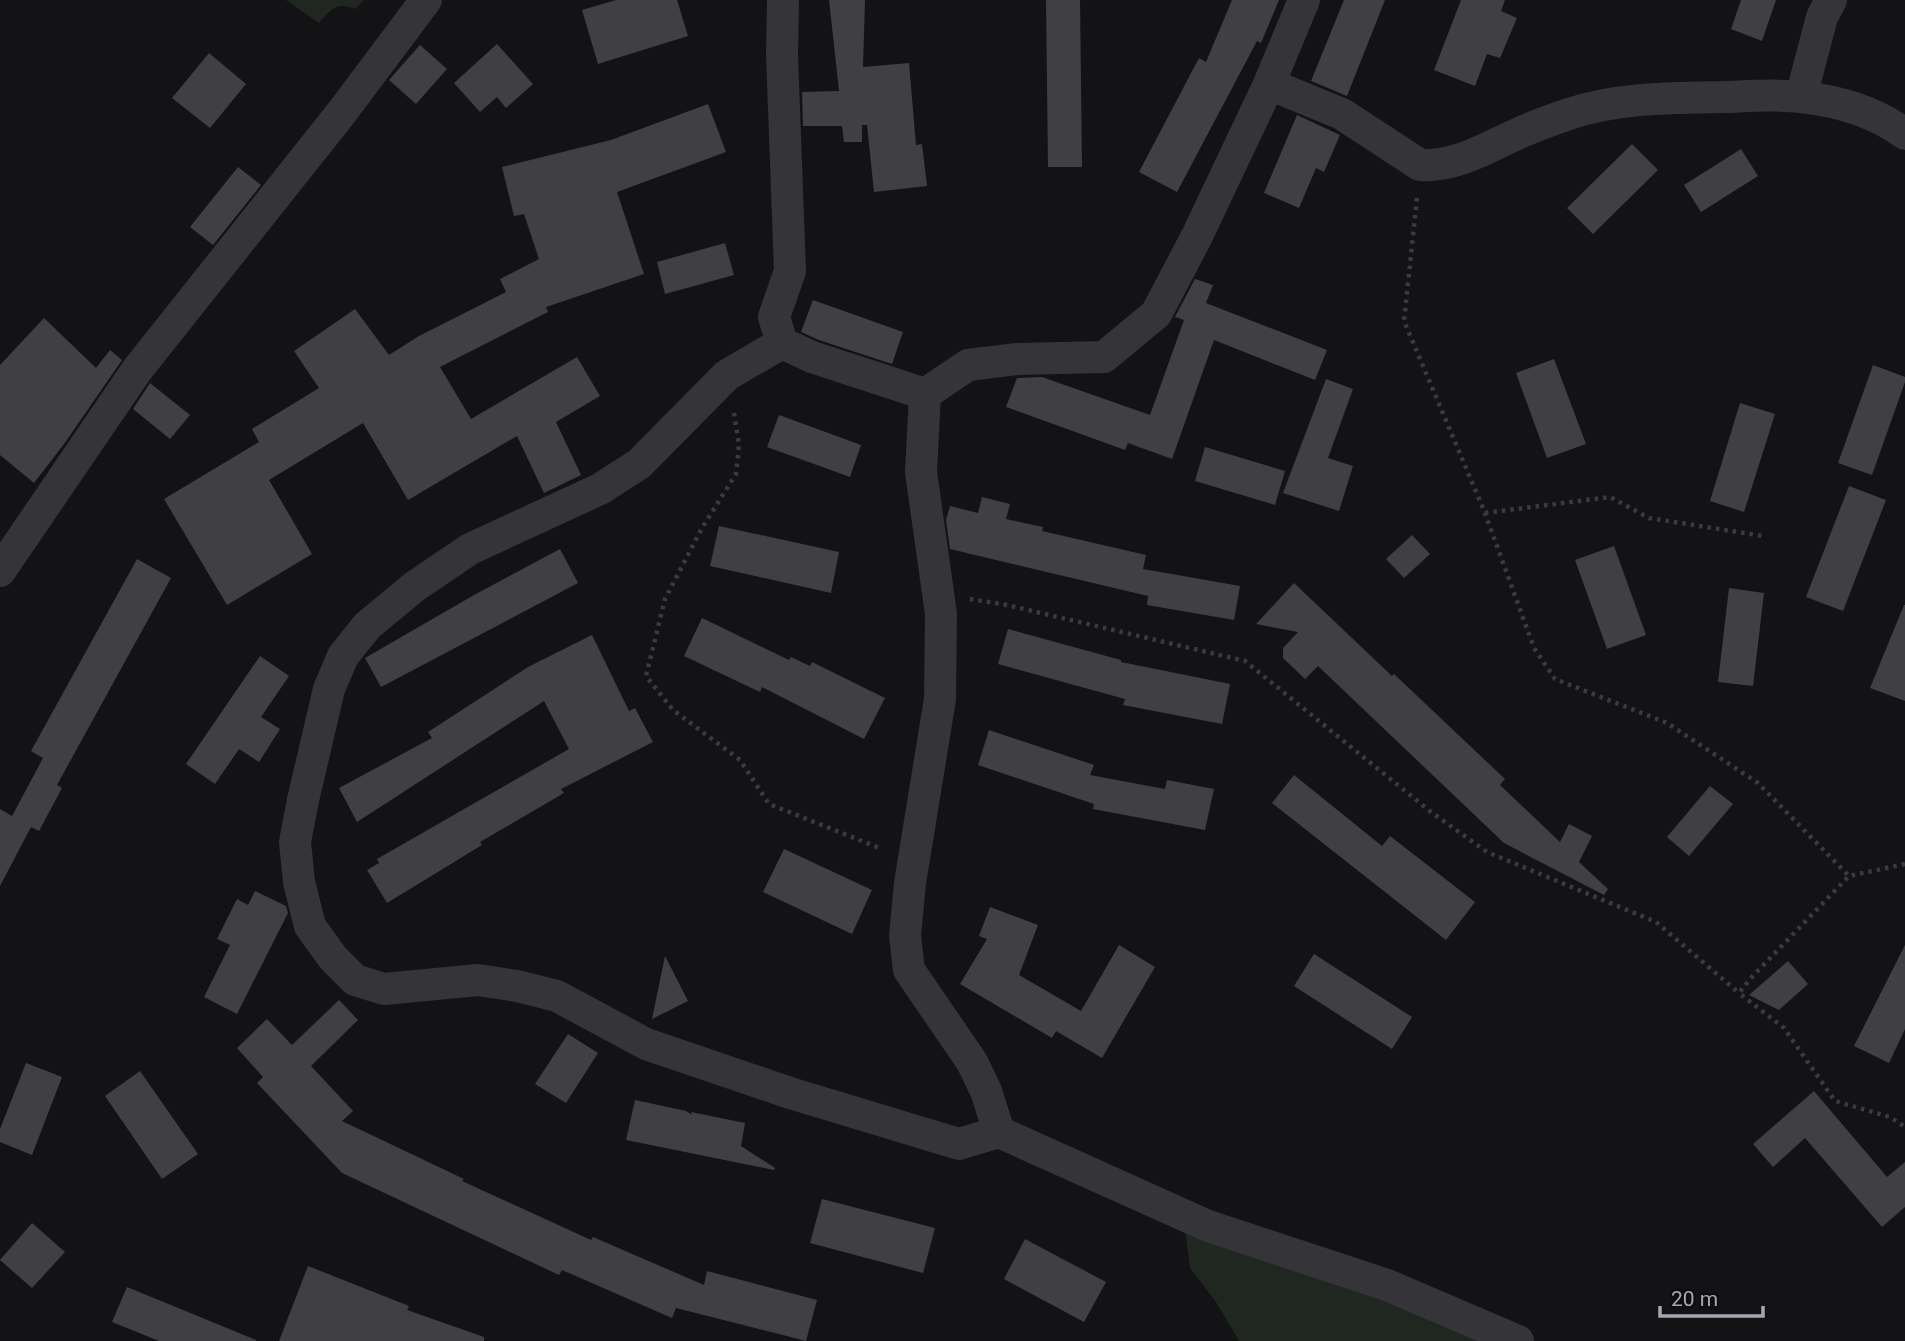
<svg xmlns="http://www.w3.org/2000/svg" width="1905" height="1341" font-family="Roboto,sans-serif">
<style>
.green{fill:#202721}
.building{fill:#404044}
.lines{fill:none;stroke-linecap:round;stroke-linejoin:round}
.path{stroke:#3a3b40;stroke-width:4.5;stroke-dasharray:3.5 5;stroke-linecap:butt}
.minor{stroke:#343439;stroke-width:32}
</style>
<rect width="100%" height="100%" fill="#131315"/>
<!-- green -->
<path class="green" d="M 286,0 L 364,0 L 355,9 C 337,1 330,10 319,23 Z
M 1185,1229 L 1498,1341 L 1239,1341 L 1216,1302 L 1190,1268 Z"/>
<!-- building -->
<path class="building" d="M 616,0 L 677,0 L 688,36 L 598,64 L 582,10 Z
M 829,0 L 865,0 L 863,67 L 909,63 L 916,145 L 922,144 L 927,186 L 874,192 L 867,125 L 862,125 L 862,142 L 844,142 L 842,126 L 803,126 L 802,92 L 839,91 Z
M 1046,0 L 1080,0 L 1082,167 L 1048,167 Z
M 1232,0 L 1279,0 L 1261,43 L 1257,41 L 1177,192 L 1139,172 L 1199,58 L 1206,62 Z
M 1344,0 L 1385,0 L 1347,96 L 1311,81 Z
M 1461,0 L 1505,0 L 1501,11 L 1517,18 L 1500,58 L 1487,54 L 1475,86 L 1434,70 Z
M 1741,0 L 1776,0 L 1762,41 L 1731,29 Z
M 497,44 L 533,84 L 506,108 L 497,97 L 480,112 L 454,83 Z
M 420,45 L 447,69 L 416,104 L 389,80 Z
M 209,53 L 246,84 L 210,128 L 172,98 Z
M 708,104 L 726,152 L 617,192 L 644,274 L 546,307 L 548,312 L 440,367 L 471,419 L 577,357 L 600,396 L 556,422 L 581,475 L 544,493 L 517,436 L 408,500 L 363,423 L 269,480 L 312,554 L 227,605 L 164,499 L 259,442 L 252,429 L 319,388 L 294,351 L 355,309 L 389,355 L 419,336 L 506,292 L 500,279 L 539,259 L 524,214 L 514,216 L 502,167 L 611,140 Z
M 1297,115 L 1340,135 L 1324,172 L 1316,168 L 1299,208 L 1264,193 Z
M 1632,144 L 1658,170 L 1593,234 L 1567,208 Z
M 1741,149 L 1758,176 L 1701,212 L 1684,185 Z
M 238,167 L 261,185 L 213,245 L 190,227 Z
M 725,243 L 734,275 L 665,294 L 657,262 Z
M 1195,279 L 1213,285 L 1206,303 L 1327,350 L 1315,380 L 1214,340 L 1172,459 L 1128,443 L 1125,450 L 1006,407 L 1017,378 L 1042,377 L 1150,415 L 1184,320 L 1175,317 Z
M 813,300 L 903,332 L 892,364 L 819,340 L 801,332 Z
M 44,318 L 96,368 L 110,350 L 122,360 L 64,444 L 34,483 L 0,455 L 0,365 Z
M 1554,359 L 1586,444 L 1547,458 L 1516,373 Z
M 1873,365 L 1905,377 L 1905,382 L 1872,475 L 1838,463 Z
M 1326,379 L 1353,389 L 1328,458 L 1353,466 L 1339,511 L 1283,493 Z
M 150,383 L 190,415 L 170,439 L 133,409 Z
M 1740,403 L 1775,414 L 1744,512 L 1710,501 Z
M 779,415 L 861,445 L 850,477 L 767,447 Z
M 1205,447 L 1285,471 L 1275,505 L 1195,481 Z
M 1849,486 L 1886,500 L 1843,611 L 1806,597 Z
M 982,497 L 1010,504 L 1006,519 L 1043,527 L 1042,531 L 1146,555 L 1143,569 L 1240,586 L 1234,620 L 1147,605 L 1148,596 L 950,549 L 946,520 L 950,506 L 978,513 Z
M 719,526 L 839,552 L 831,593 L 710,566 Z
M 1412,535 L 1430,554 L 1404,578 L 1386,559 Z
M 1614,546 L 1646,635 L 1607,649 L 1575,560 Z
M 560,549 L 578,583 L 381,687 L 365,658 L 474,595 Z
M 137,559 L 171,578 L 57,785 L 62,788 L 39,831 L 31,827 L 0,886 L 0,809 L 12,816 L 43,758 L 31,751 Z
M 1294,583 L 1392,676 L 1394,674 L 1505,779 L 1500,785 L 1560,842 L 1569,824 L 1592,836 L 1579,862 L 1608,889 L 1604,895 L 1504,843 L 1318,666 L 1305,679 L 1283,658 L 1283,648 L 1298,632 L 1256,624 Z
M 1729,588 L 1764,593 L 1753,686 L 1718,682 Z
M 1904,605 L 1905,605 L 1905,701 L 1870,688 Z
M 702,618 L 789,660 L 791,657 L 810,666 L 812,662 L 885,698 L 864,739 L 762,687 L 760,692 L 684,656 Z
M 1008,629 L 1121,660 L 1121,662 L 1230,684 L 1222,724 L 1123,705 L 1125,699 L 998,664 Z
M 592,635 L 629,711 L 635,708 L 653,742 L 561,789 L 564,793 L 480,842 L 482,845 L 387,903 L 367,870 L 379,863 L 377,859 L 569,749 L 544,701 L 357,822 L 339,788 L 432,738 L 428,732 L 528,667 Z
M 260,656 L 289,676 L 261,717 L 280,729 L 259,762 L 239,749 L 215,784 L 186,764 Z
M 989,730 L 1094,765 L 1090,775 L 1165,789 L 1167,780 L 1214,789 L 1205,830 L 1093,809 L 1094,804 L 978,765 Z
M 1294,775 L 1382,846 L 1390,836 L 1475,902 L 1446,940 L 1272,803 Z
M 1710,786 L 1733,804 L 1689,856 L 1667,837 Z
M 784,849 L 872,890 L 852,934 L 763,892 Z
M 255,891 L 286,906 L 288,913 L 237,1014 L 204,997 L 230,945 L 217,939 L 237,899 L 248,905 Z
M 990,907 L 1038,925 L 1019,975 L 1081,1011 L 1119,945 L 1155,967 L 1102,1058 L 1056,1031 L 1052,1038 L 960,984 L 987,939 L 979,936 Z
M 1905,945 L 1905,1029 L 1889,1063 L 1854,1046 Z
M 1314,954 L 1412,1017 L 1392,1049 L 1294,986 Z
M 665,956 L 688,1001 L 652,1019 Z
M 1788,961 L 1808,984 L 1779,1010 L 1749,995 Z
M 339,1000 L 358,1020 L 311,1066 L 353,1111 L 342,1121 L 464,1179 L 462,1181 L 591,1240 L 593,1237 L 704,1285 L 707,1271 L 817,1300 L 806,1341 L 676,1308 L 672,1318 L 562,1270 L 559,1275 L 342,1173 L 257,1083 L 263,1077 L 237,1048 L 267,1019 L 292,1045 Z
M 568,1034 L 598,1053 L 566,1103 L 535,1084 Z
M 26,1063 L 62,1077 L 32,1155 L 0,1142 L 0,1129 Z
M 140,1071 L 198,1154 L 162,1179 L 105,1096 Z
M 1814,1091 L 1887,1177 L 1905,1162 L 1905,1207 L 1882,1227 L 1805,1138 L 1773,1167 L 1753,1144 Z
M 635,1100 L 686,1111 L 692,1115 L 691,1112 L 745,1123 L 741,1146 L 775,1168 L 774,1170 L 626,1140 Z
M 822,1199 L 935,1228 L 923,1273 L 810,1243 Z
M 32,1223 L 65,1252 L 32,1288 L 0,1260 Z
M 1025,1239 L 1106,1282 L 1084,1322 L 1004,1279 Z
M 308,1266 L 409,1306 L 407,1310 L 484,1337 L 484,1341 L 279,1341 Z
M 127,1287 L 256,1340 L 256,1341 L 159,1341 L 112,1322 Z"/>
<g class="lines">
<!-- path -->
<path class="path" d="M 1417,198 L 1404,321 L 1485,513 L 1534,648 L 1555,679 L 1667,723 L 1758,783 L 1849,876
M 734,413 L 739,445 L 736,474 L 702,528 L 665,599 L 646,676 L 673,710 L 740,760 L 769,804 L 882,849
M 1485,513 L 1610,497 L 1649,518 L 1763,536
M 970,599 L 1007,605 L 1245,661 L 1431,812 L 1487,852 L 1656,922 L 1739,993
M 1905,864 L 1849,876 L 1750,979 L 1739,993 L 1784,1028 L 1835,1101 L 1890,1117 L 1905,1127"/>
<!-- minor -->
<path class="minor" d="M 783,0 L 782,55 L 790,271 L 774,317 L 782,343 L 812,357 L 925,394 L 921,472 L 941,614 L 940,699 L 910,883 L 905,936 L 909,970 L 972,1062 L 986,1091 L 999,1132 L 1208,1226 L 1387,1285 L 1518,1341
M 1269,84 L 1342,114 L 1420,165 C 1455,167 1484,149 1515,135 C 1532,127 1551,120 1569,114 C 1620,97 1675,98 1727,97 C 1751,96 1777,94 1801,97 C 1837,101 1876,112 1905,134
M 1801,97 L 1822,17 L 1831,0
M 782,343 L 727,375 L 639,464 L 600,489 L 470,549 L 414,587 L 367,626 L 343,656 L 329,689 L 303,800 L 295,842 L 299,882 L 310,926 L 333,958 L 355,980 L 384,989 L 478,980 L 517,986 L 557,996 L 646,1044 L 790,1093 L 959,1144 L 999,1132
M 925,394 L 968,365 L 1017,359 L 1104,357 L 1156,314 L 1197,236 L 1269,84 L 1304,0
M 0,571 L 137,370 L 342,112 L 426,0"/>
</g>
<!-- scale -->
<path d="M1660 1306v10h103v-10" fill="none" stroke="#a6a7b4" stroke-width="3.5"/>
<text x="1671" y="1306" font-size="21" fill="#a6a7b4" stroke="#0e0e0f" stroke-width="5" paint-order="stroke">20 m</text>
</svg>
